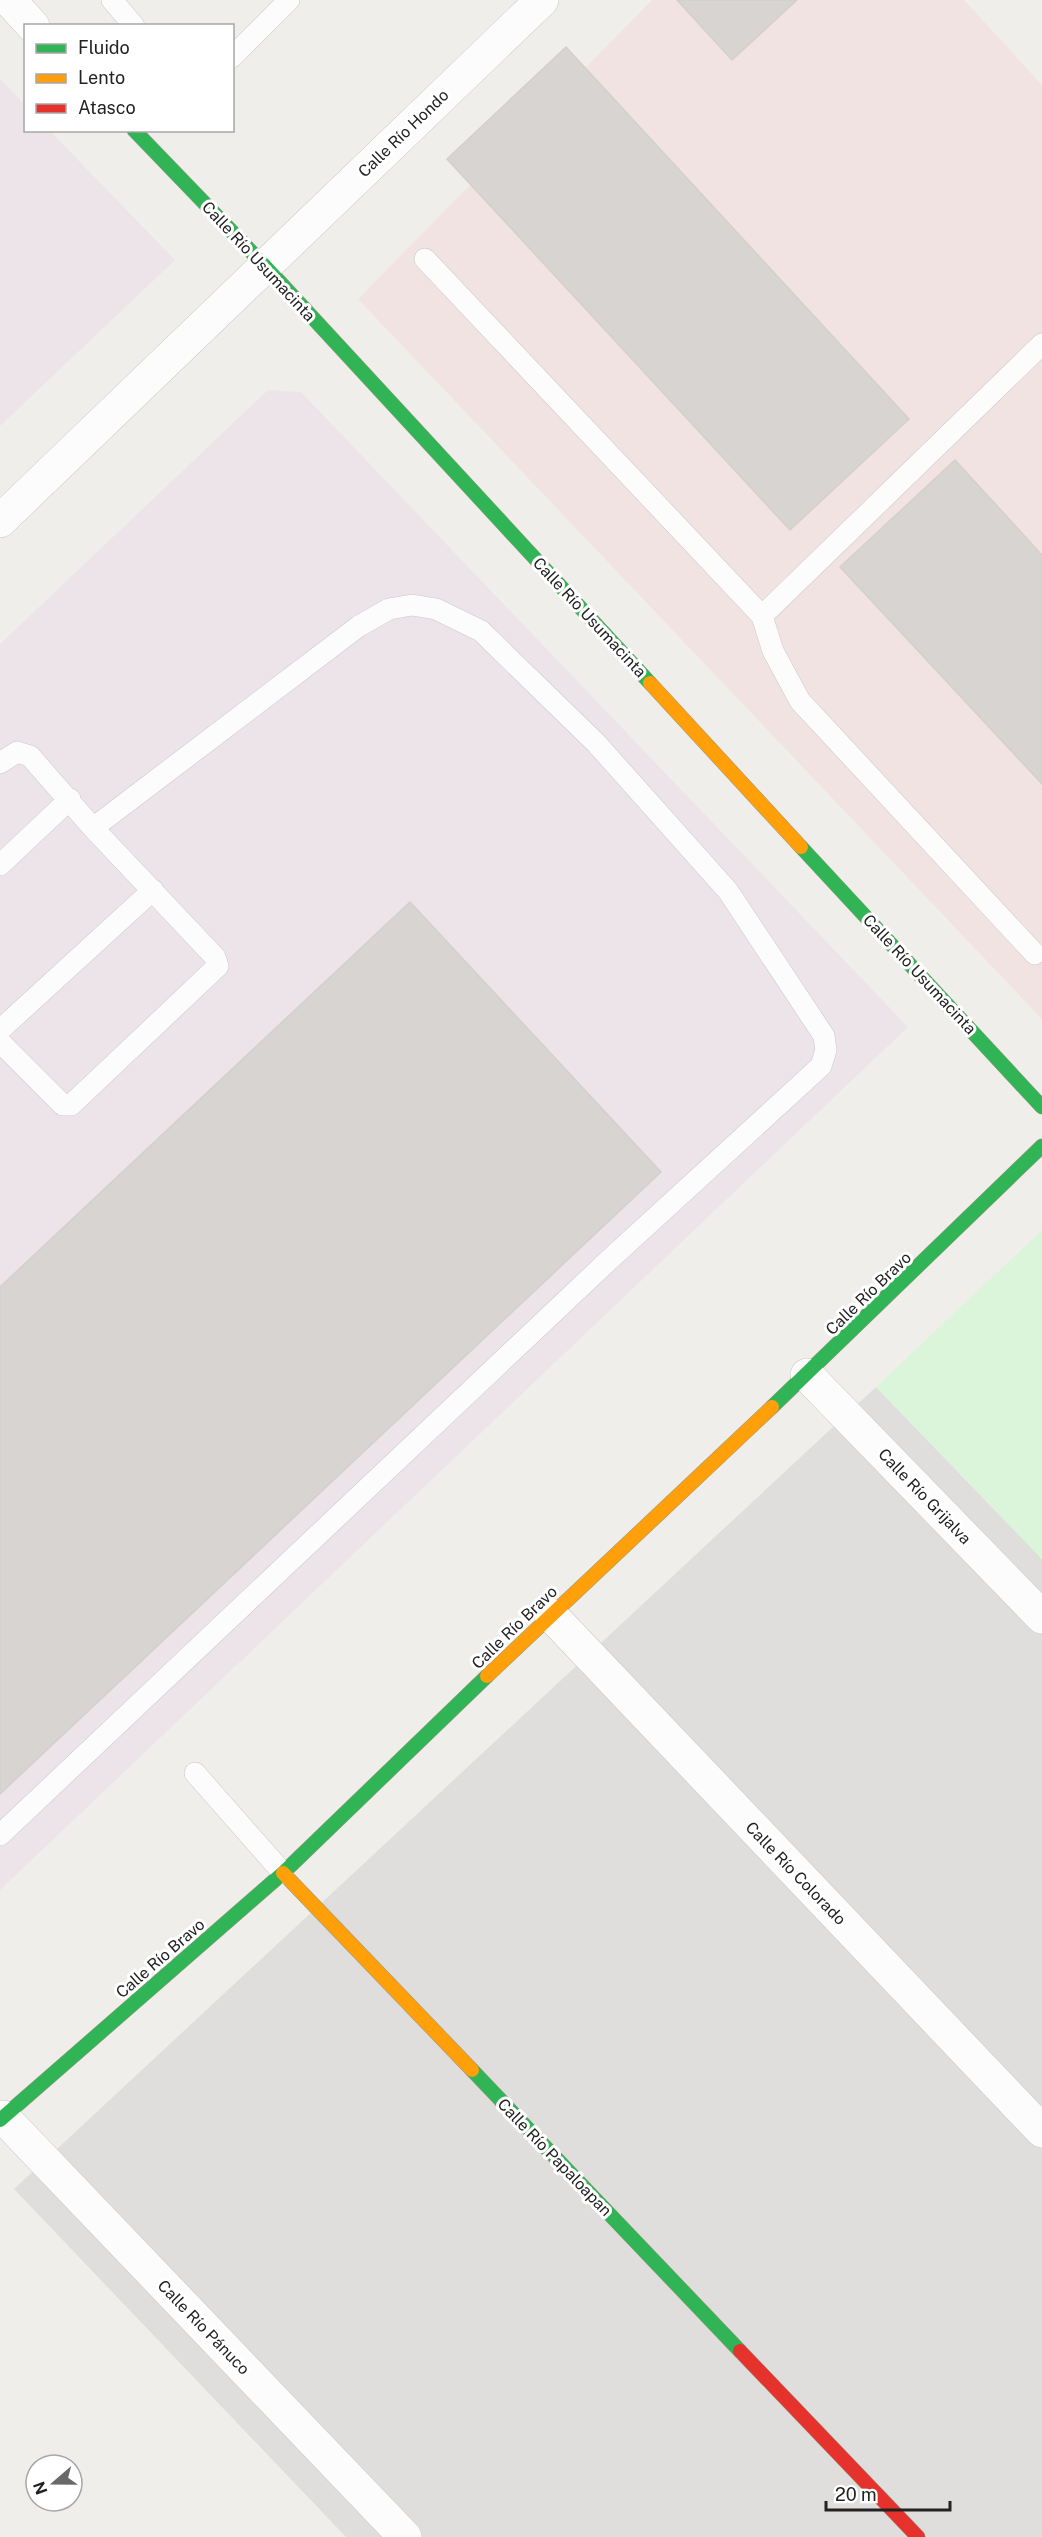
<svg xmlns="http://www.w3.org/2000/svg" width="1042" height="2537" font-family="'Public Sans',sans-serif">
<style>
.residential{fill:#dfdedc}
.commercial{fill:#f1e3e1}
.industrial{fill:#ede4e9}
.park{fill:#daf5da}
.building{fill:#d7d4d2;stroke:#d3d0cc;stroke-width:1.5}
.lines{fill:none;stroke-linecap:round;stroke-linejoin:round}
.lane-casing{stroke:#c9c8c7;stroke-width:22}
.street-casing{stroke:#c9c8c7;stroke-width:34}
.fast-casing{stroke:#999a82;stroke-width:15}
.slow-casing{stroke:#999a82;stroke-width:15}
.jam-casing{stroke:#999a82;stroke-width:15}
.lane{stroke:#fdfcfc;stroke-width:21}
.street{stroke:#fdfcfc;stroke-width:33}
.fast{stroke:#30b455;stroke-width:14}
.slow{stroke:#ff9f0a;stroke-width:14}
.jam{stroke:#e5322d;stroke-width:14}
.labels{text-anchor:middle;stroke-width:6;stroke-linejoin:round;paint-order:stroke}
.street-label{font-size:16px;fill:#222;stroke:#fff}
</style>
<rect width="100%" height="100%" fill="#f0eeeb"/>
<!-- residential -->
<path class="residential" d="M 876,1387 L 1042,1559 L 1042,2537 L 346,2537 L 14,2189 Z"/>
<!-- commercial -->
<path class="commercial" d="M 652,0 L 964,0 L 1042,85 L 1042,1019 L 358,299 Z"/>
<!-- industrial -->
<path class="industrial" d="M 0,79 L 25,105 L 26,130 L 50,131 L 175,260 L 0,426 Z
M 268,390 L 301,392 L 908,1027 L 0,1890 L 0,644 Z"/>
<!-- park -->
<path class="park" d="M 1042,1230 L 1042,1559 L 876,1387 Z"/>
<!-- building -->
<path class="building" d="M 677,0 L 797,0 L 732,60 Z
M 566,47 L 909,419 L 790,530 L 447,159 Z
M 955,460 L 1042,555 L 1042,784 L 840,567 Z
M 410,902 L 661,1172 L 0,1794 L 0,1287 Z"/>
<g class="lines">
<!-- lane casing -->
<g class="lane-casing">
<path id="lane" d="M 112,0 L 134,26
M 232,57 L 289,0
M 425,259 L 762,616 L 773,651 L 800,701 L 1035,954
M 762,616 L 1042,344
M 0,763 L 17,752 L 30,756 L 93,828 L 215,957 L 218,966 L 71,1105 L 63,1105 L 0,1042
M 0,865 L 70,799
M 0,1030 L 153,890
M 195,1773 L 283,1873
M 0,1835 L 609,1260 L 821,1066 L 826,1050 L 824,1036 L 728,891 L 596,743 L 481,631 L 436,609 L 412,605 L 389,609 L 359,626 L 93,828"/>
</g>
<!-- street casing -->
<g class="street-casing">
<path id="street" d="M 9,0 L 33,26
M 0,521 L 542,0
M 807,1375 L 1042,1617
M 551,1615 L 1042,2131
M 3,2117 L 405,2537"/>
</g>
<!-- fast casing -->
<g class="fast-casing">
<path id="fast" d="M 134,130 L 265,266 L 650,683
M 801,847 L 1042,1107
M 772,1407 L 1042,1146
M 472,2070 L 740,2351
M 0,2120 L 283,1873 L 487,1676"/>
</g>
<!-- slow casing -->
<g class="slow-casing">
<path id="slow" d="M 650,683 L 801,847
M 487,1676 L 772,1407
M 283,1873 L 472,2070"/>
</g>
<!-- jam casing -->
<g class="jam-casing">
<path id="jam" d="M 740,2351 L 918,2537"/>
</g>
<!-- lane -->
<use href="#lane" class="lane"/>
<!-- street -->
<use href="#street" class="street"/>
<!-- fast -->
<use href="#fast" class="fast"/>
<!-- slow -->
<use href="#slow" class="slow"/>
<!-- jam -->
<use href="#jam" class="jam"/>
</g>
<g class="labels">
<!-- street labels -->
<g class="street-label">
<text transform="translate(403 133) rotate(-44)" y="6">Calle Río Hondo</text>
<text transform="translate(259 261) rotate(47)" y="6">Calle Río Usumacinta</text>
<text transform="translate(590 617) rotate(47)" y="6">Calle Río Usumacinta</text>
<text transform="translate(920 974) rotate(47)" y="6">Calle Río Usumacinta</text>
<text transform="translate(868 1293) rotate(-44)" y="6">Calle Río Bravo</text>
<text transform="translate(925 1496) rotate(46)" y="6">Calle Río Grijalva</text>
<text transform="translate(514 1627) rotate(-44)" y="6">Calle Río Bravo</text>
<text transform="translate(796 1873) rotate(46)" y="6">Calle Río Colorado</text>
<text transform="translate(160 1958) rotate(-41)" y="6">Calle Río Bravo</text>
<text transform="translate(555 2157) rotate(46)" y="6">Calle Río Papaloapan</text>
<text transform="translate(204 2327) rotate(46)" y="6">Calle Río Pánuco</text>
</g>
</g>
<!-- legend -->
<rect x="24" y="24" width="210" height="108" fill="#ffffff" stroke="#a7a7a7" stroke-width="1.5"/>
<rect x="36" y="44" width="30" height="9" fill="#30b455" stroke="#a7a7a7" stroke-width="1.5"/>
<text x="78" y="54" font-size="18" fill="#222222">Fluido</text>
<rect x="36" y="74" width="30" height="9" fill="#ff9f0a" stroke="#a7a7a7" stroke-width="1.5"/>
<text x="78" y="84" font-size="18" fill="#222222">Lento</text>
<rect x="36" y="104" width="30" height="9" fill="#e5322d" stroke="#a7a7a7" stroke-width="1.5"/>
<text x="78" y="114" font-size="18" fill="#222222">Atasco</text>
<!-- north arrow -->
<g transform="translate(54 2483) rotate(250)"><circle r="28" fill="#ffffff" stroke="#a7a7a7" stroke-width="1.5"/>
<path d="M0-4.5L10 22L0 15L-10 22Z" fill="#6a6968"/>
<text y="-9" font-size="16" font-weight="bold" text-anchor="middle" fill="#222222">N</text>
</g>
<!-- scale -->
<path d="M826 2501v9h124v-9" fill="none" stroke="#222222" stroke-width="3"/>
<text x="835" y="2501" font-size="18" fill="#222222" stroke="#ffffff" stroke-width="4.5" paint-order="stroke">20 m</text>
</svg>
